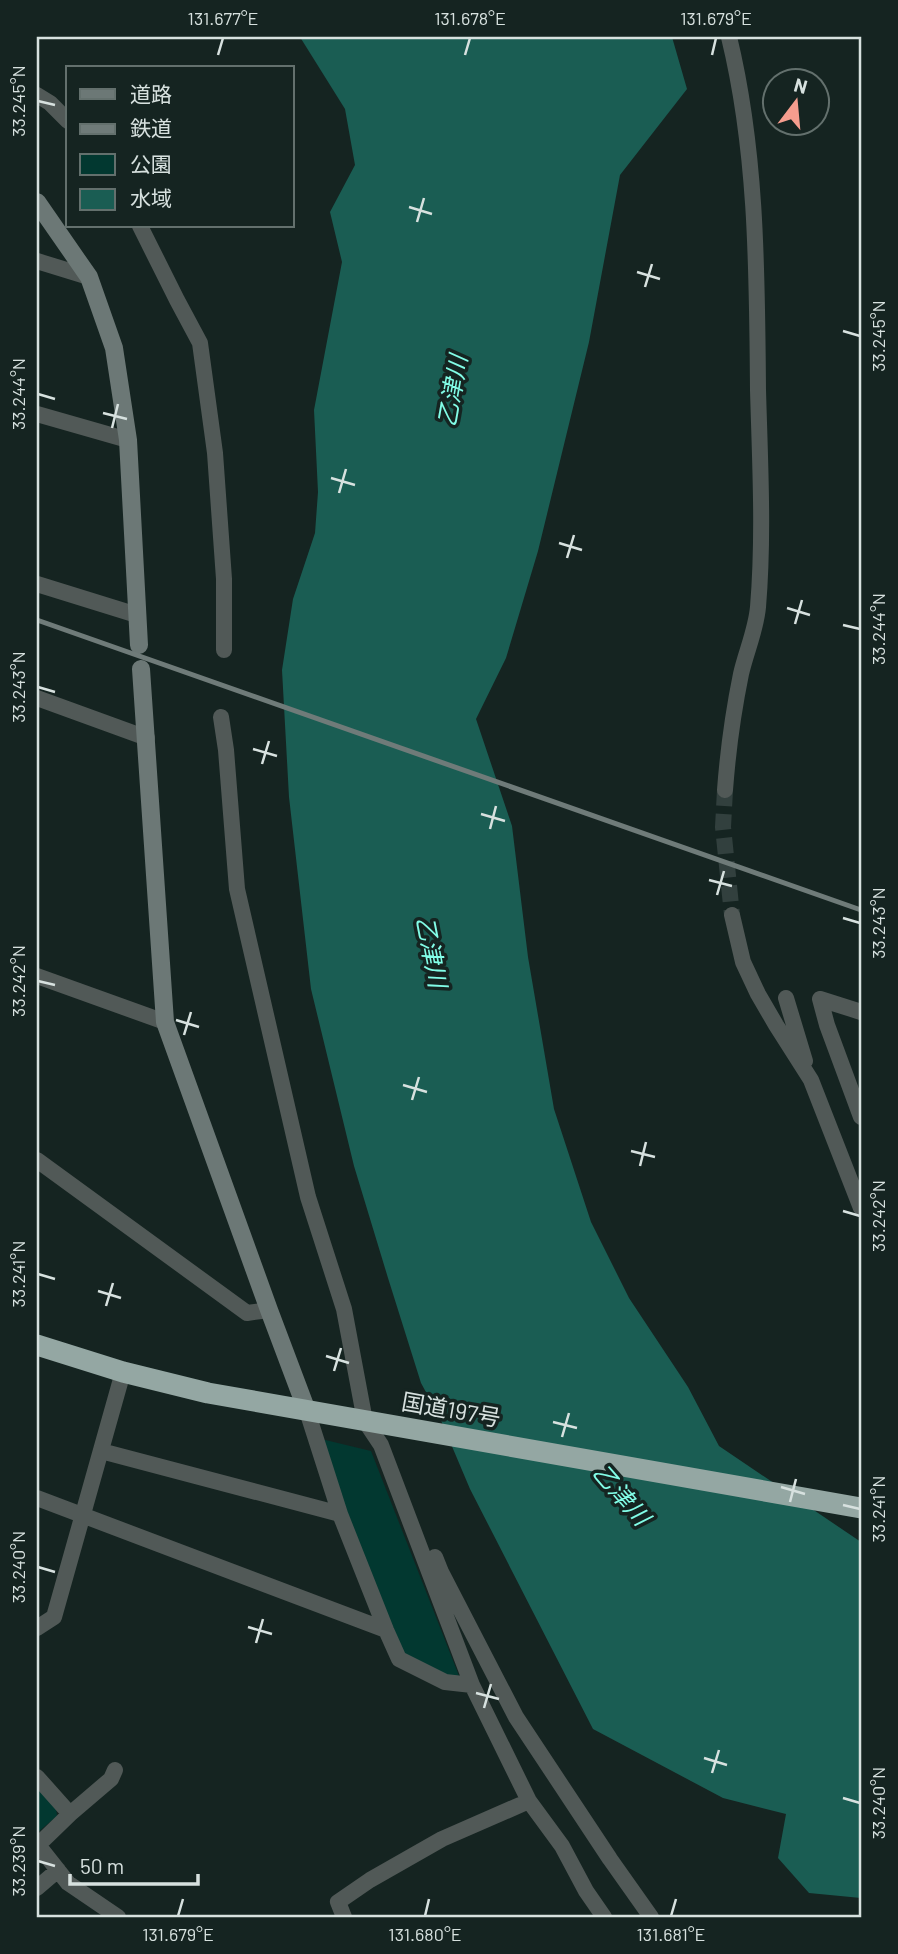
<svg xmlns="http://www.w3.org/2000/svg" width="898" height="1954" font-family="Barlow,'Noto Sans JP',sans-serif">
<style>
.green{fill:#023830}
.water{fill:#1a5d53}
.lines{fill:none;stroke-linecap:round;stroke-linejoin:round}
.street-tunnel{stroke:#32403e;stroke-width:16;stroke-dasharray:16 8;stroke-linecap:butt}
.street{stroke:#515957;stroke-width:16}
.secondary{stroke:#6c7876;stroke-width:18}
.highway{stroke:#94a7a3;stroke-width:21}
.rail{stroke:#6f7b79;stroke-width:5}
.ticks{fill:none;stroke:#d7e1df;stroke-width:2.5}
.labels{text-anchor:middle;stroke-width:7;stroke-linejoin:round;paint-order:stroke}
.street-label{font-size:23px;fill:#d7e1df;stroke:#152421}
.water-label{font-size:24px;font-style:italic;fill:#82fde7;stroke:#152421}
.neatline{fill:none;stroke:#d7e1df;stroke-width:2.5}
.ticks-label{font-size:18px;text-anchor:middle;fill:#d7e1df}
</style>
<rect width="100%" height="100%" fill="#152421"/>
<!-- green -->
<path class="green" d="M 317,1438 L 371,1451 L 461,1681 L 401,1656 Z
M 37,1787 L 56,1808 L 57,1816 L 37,1833 Z"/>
<!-- water -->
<path class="water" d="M 300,37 L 672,37 L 687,89 L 620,175 L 589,342 L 538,551 L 506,658 L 476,719 L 512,826 L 528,957 L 554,1109 L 591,1222 L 629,1298 L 688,1387 L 719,1446 L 861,1542 L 861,1898 L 809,1893 L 778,1858 L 786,1814 L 723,1798 L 593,1729 L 470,1489 L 440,1418 L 421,1383 L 388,1278 L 354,1166 L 311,989 L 289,797 L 282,670 L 293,599 L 315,533 L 318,492 L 314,410 L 342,262 L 330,212 L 355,165 L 345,109 Z"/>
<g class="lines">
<!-- street-tunnel -->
<path class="street-tunnel" d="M 725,790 L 723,827 L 732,915"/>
<!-- street -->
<path class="street" d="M 37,95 L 50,103 L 68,121
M 140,226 L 177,300 L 200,343 L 215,453 L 224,579 L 224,650
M 37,261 L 89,277
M 37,414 L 128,440
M 37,584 L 137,615
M 37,698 L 147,738
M 221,717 L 226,750 L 237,889 L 308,1197 L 344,1309 L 365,1421 L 381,1445 L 472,1685 L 529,1801 L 562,1846 L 586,1891 L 604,1917
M 725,790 C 728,750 733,713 741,674 C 746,652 756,630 758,607 C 764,535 760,462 758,390 C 757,272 757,152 729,37
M 732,915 L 743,962 L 758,994 L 776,1025 L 811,1080 L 861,1208
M 37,976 L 165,1022
M 786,998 L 805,1061
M 820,999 L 827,1025 L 861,1117
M 820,999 L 861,1012
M 37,1160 L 247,1313 L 269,1310
M 307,1411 L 340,1514 L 386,1630 L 399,1659 L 445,1682 L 472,1685
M 101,1451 L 340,1514
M 37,1498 L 386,1630
M 435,1557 L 441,1572 L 516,1717 L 610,1859 L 651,1917
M 37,1628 L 54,1617 L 123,1372
M 37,1777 L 70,1814 L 38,1845 L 68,1883 L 118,1917
M 70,1814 L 111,1779 L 115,1770
M 37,1888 L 58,1870
M 344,1917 L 338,1902 L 370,1880 L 442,1839 L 529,1801"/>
<!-- secondary -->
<path class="secondary" d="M 37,202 L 89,277 L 114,348 L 128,440 L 139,645
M 141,669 L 165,1022 L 269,1310 L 307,1411"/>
<!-- highway -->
<path class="highway" d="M 37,1345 L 123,1372 L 208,1393 L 861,1508"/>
<!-- rail -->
<path class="rail" d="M 37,620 L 861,910"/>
</g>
<!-- ticks -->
<path class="ticks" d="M 218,55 L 223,38M 465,55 L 470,38M 712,55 L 716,38M 38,101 L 55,105M 409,207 L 432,214M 417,222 L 424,198M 637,272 L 660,279M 645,287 L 652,264M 843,331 L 860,336M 38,394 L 55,399M 103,413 L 127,419M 112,428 L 118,404M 331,478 L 355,485M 339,493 L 346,469M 559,543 L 582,550M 567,558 L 574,535M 787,608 L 810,615M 795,624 L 802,600M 843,625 L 860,629M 38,687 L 55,692M 253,749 L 277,756M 262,764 L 269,741M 481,814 L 505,821M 490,829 L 496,806M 709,880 L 732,886M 717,895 L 724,871M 843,918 L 860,923M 38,981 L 55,985M 176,1020 L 199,1027M 184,1035 L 191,1012M 403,1085 L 427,1092M 412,1100 L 419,1077M 631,1151 L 655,1157M 640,1166 L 646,1142M 843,1211 L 860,1216M 38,1274 L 55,1279M 98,1291 L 121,1298M 106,1306 L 113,1283M 326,1356 L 349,1363M 334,1371 L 341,1348M 553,1422 L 577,1428M 562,1437 L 569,1413M 781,1487 L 805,1494M 790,1502 L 796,1479M 843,1505 L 860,1509M 38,1567 L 55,1572M 248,1627 L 272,1634M 256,1643 L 263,1619M 476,1693 L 499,1699M 484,1708 L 491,1684M 704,1758 L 727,1765M 712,1773 L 719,1750M 843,1798 L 860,1803M 38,1861 L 55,1866M 178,1916 L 183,1899M 425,1916 L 429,1899M 671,1916 L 676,1899"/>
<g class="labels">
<!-- street labels -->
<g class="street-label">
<text transform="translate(451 1410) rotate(10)" y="8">国道197号</text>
</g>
<!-- water labels -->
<g class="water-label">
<text transform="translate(453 391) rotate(-80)" y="8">乙津川</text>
<text transform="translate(431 952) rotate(79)" y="8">乙津川</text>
<text transform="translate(621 1495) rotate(49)" y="8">乙津川</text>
</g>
</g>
<!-- border -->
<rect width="898" height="1954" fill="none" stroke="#152421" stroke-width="77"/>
<!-- legend -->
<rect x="66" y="66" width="228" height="161" fill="#152421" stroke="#63706d" stroke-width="2"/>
<rect x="80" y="89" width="35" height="10" fill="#6c7876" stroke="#63706d" stroke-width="2"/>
<text x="130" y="102" font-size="21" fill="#d7e1df">道路</text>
<rect x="80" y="124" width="35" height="10" fill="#6f7b79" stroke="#63706d" stroke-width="2"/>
<text x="130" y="136" font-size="21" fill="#d7e1df">鉄道</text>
<rect x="80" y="154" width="35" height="21" fill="#023830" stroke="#63706d" stroke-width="2"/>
<text x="130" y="172" font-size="21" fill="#d7e1df">公園</text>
<rect x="80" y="189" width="35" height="21" fill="#1a5d53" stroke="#63706d" stroke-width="2"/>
<text x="130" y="206" font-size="21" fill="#d7e1df">水域</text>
<!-- north arrow -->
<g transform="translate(796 102) rotate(16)"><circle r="33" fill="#152421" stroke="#63706d" stroke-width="2"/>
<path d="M0-5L12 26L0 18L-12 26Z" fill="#f59d8e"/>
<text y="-10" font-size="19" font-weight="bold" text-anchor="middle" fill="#d7e1df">N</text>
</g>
<!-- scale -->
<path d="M70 1874v10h128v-10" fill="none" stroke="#d7e1df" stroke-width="3.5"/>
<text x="80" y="1874" font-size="21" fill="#d7e1df" stroke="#152421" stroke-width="5" paint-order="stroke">50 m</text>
<rect x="38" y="38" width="822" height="1878" class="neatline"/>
<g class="ticks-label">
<text x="223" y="25">131.677°E</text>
<text x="470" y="25">131.678°E</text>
<text x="716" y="25">131.679°E</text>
<text transform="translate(19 101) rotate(-90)" y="6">33.245°N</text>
<text transform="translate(879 336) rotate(-90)" y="6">33.245°N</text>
<text transform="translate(19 394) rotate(-90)" y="6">33.244°N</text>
<text transform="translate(879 629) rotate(-90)" y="6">33.244°N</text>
<text transform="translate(19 687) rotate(-90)" y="6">33.243°N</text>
<text transform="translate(879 923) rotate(-90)" y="6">33.243°N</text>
<text transform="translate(19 981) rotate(-90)" y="6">33.242°N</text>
<text transform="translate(879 1216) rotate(-90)" y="6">33.242°N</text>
<text transform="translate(19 1274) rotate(-90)" y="6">33.241°N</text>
<text transform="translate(879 1509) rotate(-90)" y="6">33.241°N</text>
<text transform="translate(19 1567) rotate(-90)" y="6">33.240°N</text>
<text transform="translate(879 1803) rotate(-90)" y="6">33.240°N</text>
<text transform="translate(19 1861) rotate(-90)" y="6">33.239°N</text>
<text x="178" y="1941">131.679°E</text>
<text x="425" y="1941">131.680°E</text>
<text x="671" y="1941">131.681°E</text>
</g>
</svg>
